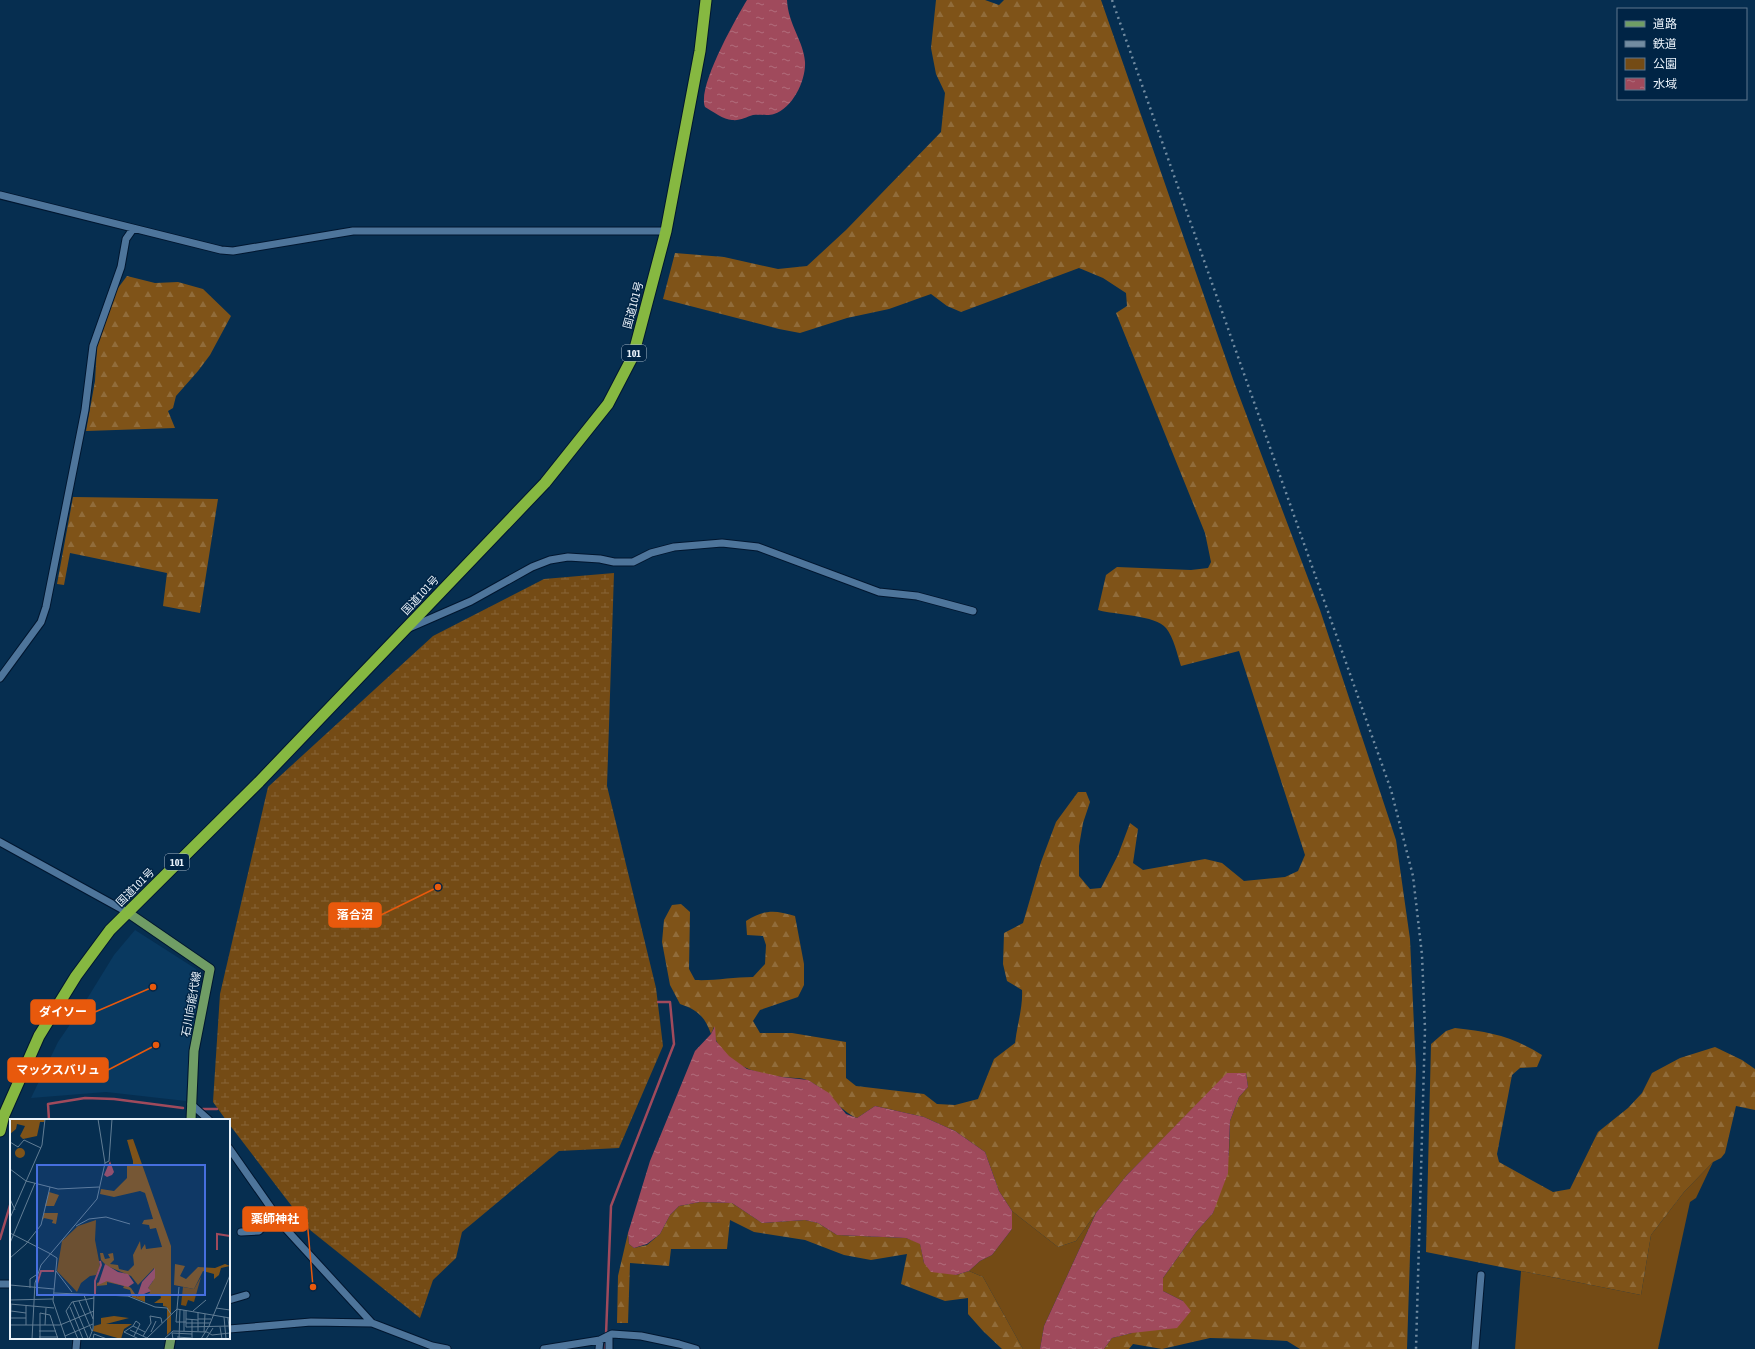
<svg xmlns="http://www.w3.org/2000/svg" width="1755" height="1349" font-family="'Asap Condensed','Noto Sans JP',sans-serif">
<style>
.built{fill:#093960}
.green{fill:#744b15}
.forest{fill:url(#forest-firs)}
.wetland{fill:url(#wetland-marsh)}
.water{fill:url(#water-ripples)}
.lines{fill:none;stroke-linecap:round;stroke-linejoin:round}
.stream{stroke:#a04a5c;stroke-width:2.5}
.minor-casing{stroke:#00162f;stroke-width:9}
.major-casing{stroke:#00162f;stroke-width:11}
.highway-casing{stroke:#00162f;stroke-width:13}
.minor{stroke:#4e759b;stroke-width:7}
.major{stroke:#709d65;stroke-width:9}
.highway{stroke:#86b841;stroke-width:11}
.rail{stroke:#728ca1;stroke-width:2.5;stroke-dasharray:2 4;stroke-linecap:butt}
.labels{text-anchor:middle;stroke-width:3;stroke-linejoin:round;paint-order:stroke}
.shield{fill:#002445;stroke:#a4b5c4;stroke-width:1}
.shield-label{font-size:10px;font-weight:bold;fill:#eaf3fb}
.street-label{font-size:11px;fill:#eaf3fb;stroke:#002445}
.inset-river{fill:none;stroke:#a04a5c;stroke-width:2}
.inset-road{fill:none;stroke:#617d94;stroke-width:1}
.view{fill:#466fdf;fill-opacity:0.15;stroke:#466fdf;stroke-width:2}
.inset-edge{fill:none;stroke:#eaf3fb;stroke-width:2}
.leader{fill:none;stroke:#e8590c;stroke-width:1.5}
.callout-dot{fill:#e8590c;stroke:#002445;stroke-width:1.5}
.callout{fill:#e8590c;stroke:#e8590c;stroke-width:1.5}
.callout-label{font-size:12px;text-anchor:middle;font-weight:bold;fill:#fff}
</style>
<defs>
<pattern id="forest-firs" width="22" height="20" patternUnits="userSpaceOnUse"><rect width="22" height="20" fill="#7f5318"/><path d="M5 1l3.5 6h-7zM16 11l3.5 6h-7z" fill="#916c3a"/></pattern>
<pattern id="wetland-marsh" width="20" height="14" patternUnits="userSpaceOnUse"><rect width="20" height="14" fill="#744b15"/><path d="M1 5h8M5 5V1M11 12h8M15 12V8" fill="none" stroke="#886538"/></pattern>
<pattern id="water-ripples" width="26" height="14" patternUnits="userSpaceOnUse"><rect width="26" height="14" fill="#a04a5c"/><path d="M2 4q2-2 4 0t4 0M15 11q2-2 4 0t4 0" fill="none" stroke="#b26d7c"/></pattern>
</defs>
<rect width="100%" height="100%" fill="#062e50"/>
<!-- built -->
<path class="built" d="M 135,930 L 196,969 L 200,978 L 201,994 L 189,1051 L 186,1101 L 106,1092 L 31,1098 L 58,1042 L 82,1007 L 114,955 Z"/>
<!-- green -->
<path class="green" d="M 1713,1162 L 1696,1198 L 1690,1202 L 1658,1349 L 1515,1349 L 1521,1271 L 1641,1295 L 1651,1235 L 1684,1192 Z
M 1012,1211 L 1058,1247 L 1076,1241 L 1096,1213 L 1044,1326 L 1040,1349 L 1023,1349 L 983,1277 L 969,1271 L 980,1261 L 992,1255 L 1012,1229 Z"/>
<!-- forest -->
<path class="forest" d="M 936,0 L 985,0 L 999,5 L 1004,0 L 1101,0 L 1234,382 L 1320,610 L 1396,840 L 1410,939 L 1416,1069 L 1407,1349 L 1300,1349 L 1287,1341 L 1251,1339 L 1210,1338 L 1162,1349 L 1133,1344 L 1129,1349 L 1104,1349 L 1112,1338 L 1132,1333 L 1183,1301 L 1163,1291 L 1163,1278 L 1196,1232 L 1213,1213 L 1229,1153 L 1230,1121 L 1239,1097 L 1248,1087 L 1246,1073 L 1227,1074 L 1127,1175 L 1096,1213 L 1076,1241 L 1058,1247 L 1012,1211 L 999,1191 L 985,1152 L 955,1131 L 924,1117 L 875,1106 L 857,1118 C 838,1110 830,1091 809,1081 C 802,1077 790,1078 782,1077 C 758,1074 729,1066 717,1042 C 714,1038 715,1031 714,1027 L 711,1034 C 705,1017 698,1010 680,1004 L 670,985 L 662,942 L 664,920 L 672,905 L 681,904 L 690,912 L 689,969 L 695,980 C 714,981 733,977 753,977 L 765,964 L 766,945 L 763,936 L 747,935 L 746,921 C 765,909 775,910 795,916 L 804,964 L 804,985 L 798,997 L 760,1010 L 753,1021 L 760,1033 L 792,1033 L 846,1042 L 846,1078 L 856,1086 L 924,1094 L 937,1104 L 955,1105 L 978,1099 L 994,1059 L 1015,1043 C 1017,1025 1023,1008 1022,990 L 1007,981 L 1003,964 L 1004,933 L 1023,923 L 1041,862 L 1056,822 L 1078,792 L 1086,792 L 1090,802 L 1083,823 L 1079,846 L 1079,876 L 1090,889 L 1101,888 L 1118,855 L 1130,823 L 1138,829 L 1133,863 L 1143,870 L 1205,859 L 1222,863 L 1244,881 L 1285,877 L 1298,871 L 1305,855 L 1239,651 L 1181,666 C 1177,654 1174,638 1166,628 C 1156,615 1115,615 1098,610 L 1106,575 L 1117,567 L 1191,570 L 1208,568 L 1211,562 L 1205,533 L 1116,313 L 1127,306 L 1126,293 L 1103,278 L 1079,268 L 961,312 L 947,306 L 931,294 L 889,309 L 847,318 L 800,333 L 779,329 L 663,299 L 675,253 L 724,257 L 778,269 L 807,266 L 846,230 L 941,132 L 945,93 L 936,74 L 931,48 Z
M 127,276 L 155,283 L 178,282 L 203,289 L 231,316 L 210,355 L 198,371 L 176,396 L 173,408 L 168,411 L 175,428 L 86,431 L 95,381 L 97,346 L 115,292 Z
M 73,497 L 218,499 L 200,613 L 163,606 L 167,573 L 70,553 L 64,585 L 57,584 Z
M 1455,1028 C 1490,1032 1512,1036 1542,1055 L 1537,1067 L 1520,1068 L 1512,1075 L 1497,1154 L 1499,1162 L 1553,1192 L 1570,1189 L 1598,1132 L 1628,1108 L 1642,1093 L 1652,1073 L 1680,1058 L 1715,1047 L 1742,1060 L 1755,1069 L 1755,1110 L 1736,1106 L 1725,1153 L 1721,1158 L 1713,1162 L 1684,1192 L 1651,1235 L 1641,1295 L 1426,1252 L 1431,1044 L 1446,1031 Z
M 700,1202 L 732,1203 L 762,1223 L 805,1220 L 818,1223 L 837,1235 L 906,1238 L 920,1243 L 924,1263 L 956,1275 L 969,1271 L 983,1277 L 1023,1349 L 1002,1349 L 983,1331 L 968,1314 L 968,1298 L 945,1301 L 901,1284 L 907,1254 L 871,1260 L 844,1255 L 805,1240 L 754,1232 L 730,1220 L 727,1249 L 671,1249 L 669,1266 L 630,1263 L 628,1323 L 617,1323 L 618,1276 L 628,1233 L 629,1244 L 634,1248 L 647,1245 L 660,1234 L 670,1215 L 679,1206 Z"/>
<!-- wetland -->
<path class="wetland" d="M 614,573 L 607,786 L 656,988 L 663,1046 L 619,1148 L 559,1151 L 462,1232 L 456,1258 L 433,1280 L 420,1318 L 310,1230 L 229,1124 L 229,1120 L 226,1120 L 213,1102 L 220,994 L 268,787 L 433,636 L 544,579 Z"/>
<!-- water -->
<path class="water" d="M 747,0 L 787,0 C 788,24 804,42 805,62 C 806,80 793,108 774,114 C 768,116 760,114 753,115 C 746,117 740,121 732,120 C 724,120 712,111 705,107 C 697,87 735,20 747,0 Z
M 715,1026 L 716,1041 L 729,1056 L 747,1069 L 782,1077 L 808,1080 L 829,1093 L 846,1114 L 857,1118 L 875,1106 L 924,1117 L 955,1131 L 985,1152 L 999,1191 L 1012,1211 L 1012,1229 L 992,1255 L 980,1261 L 969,1271 L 956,1275 L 931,1272 L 924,1263 L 920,1244 L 906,1238 L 837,1235 L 818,1223 L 805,1220 L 762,1223 L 732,1203 L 700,1202 L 679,1206 L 670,1215 L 660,1234 L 647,1244 L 634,1248 L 629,1244 L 628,1233 L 650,1161 L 695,1051 L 711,1034 Z
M 1227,1073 L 1246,1073 L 1248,1087 L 1239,1097 L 1230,1121 L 1228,1173 L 1213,1213 L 1196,1232 L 1163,1278 L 1163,1291 L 1183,1301 L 1191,1311 L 1177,1328 L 1132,1333 L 1112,1338 L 1104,1349 L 1040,1349 L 1044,1326 L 1096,1213 L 1127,1175 Z"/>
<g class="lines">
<!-- stream -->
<path class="stream" d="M 203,1109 L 217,1109
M 49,1120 L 48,1104 L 85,1098 L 114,1099 L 183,1108
M 0,1239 L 11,1202
M 606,1335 L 611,1206 L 674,1044 L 670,1002 L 658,1002
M 605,1349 L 606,1340"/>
<!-- minor casing -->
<g class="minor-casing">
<path id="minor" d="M 0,195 L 221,250 L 233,251 L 353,231 L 666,231
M 409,628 L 471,601 L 532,567 L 550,560 L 568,557 L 600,559 L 614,562 L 633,562 L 651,553 L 674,547 L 722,543 L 758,547 L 879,592 L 917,596 L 973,611
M 0,678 L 41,622 L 46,607 L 85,410 L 93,346 L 121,267 L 126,239 L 133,229
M 0,842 L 127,912
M 191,1104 L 209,1120
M 229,1148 L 285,1228 L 372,1323
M 241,1232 L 259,1231 L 275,1213
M 0,1284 L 11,1284
M 229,1300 L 246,1295
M 229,1329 L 311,1322 L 372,1323 L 432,1346 L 447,1349
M 76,1349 L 77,1338
M 544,1349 L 600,1340 L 612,1334 L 641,1336 L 679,1344 L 696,1349
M 599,1349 L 600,1340
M 609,1349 L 609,1336
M 1475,1349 L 1481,1275"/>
</g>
<!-- major casing -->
<g class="major-casing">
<path id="major" d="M 127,912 L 210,969 L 194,1051 L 191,1120
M 169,1349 L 171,1338"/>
</g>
<!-- highway casing -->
<g class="highway-casing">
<path id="highway" d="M 0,1131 L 4,1115 L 39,1036 L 76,976 L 110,930 L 259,782 L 545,483 L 608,404 L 633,356 L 666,231 L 700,51 L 706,0"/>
</g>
<!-- minor -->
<use href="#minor" class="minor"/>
<!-- major -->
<use href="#major" class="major"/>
<!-- highway -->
<use href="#highway" class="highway"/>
<!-- rail -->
<path class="rail" d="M 1112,0 L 1391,790 L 1413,876 L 1422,955 L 1425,1029 L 1416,1349"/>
</g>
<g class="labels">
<!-- shield labels -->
<g class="shield">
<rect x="622" y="345" width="24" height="16" rx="3"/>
<rect x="165" y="854" width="24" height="16" rx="3"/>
</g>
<g class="shield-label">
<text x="634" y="357">101</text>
<text x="177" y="866">101</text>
</g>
<!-- street labels -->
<g class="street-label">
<text transform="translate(633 305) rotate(-75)" y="4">国道101号</text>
<text transform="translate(420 595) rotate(-47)" y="4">国道101号</text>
<text transform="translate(135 887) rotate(-45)" y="4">国道101号</text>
<text transform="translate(191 1004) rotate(-80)" y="4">石川向能代線</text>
</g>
</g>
<!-- overview -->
<g transform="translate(10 1119)">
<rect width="220" height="220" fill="#062e50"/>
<path d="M 191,158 L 184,183 L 178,181 L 176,187 L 171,186 L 173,168 L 184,170 Z" fill="#744b15"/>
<path d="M 0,0 L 35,0 L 34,3 L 30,3 L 27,17 L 13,20 L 10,17 L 15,7 L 7,5 L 6,10 L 0,15 ZM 123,20 L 161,127 L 161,212 L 157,216 L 157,188 L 153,187 L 153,184 L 144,184 L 151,179 L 150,175 L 135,175 L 135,183 L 122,178 L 120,171 L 113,169 L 114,167 L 97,163 L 97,166 L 87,167 L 86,173 L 87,164 L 94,161 L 115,165 L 121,169 L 127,178 L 140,174 L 138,169 L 143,162 L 144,149 L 128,166 L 121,157 L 97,147 L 91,141 L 90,134 L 93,134 L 95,140 L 100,139 L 98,135 L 103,134 L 104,141 L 100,145 L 108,146 L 109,150 L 118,152 L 124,146 L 123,136 L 130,122 L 131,131 L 135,125 L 136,130 L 152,128 L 146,109 L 140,110 L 139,106 L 132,105 L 134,101 L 143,100 L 135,74 L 130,72 L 104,78 L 90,75 L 91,70 L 104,72 L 117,59 L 117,45 L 123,47 L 123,42 L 117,21 ZM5 34a5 5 0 1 1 10 0a5 5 0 1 1-10 0ZM 39,73 L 49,76 L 44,87 L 35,87 ZM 34,94 L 48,94 L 46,105 L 42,104 L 43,101 L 34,99 L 32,102 ZM 165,145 L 175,147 L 170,157 L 176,160 L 188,148 L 205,149 L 215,145 L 220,147 L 211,149 L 209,156 L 204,160 L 204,155 L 193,152 L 184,170 L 164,166 ZM 104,197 L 119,199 L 96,205 L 122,205 L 114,210 L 111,220 L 83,212 L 84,207 L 91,205 L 91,199 Z" fill="#7f5318"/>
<path d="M 86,101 L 85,121 L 90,147 L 86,156 L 80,157 L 71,164 L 67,173 L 47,152 L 52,122 L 68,107 Z" fill="#744b15"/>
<path d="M 100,42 L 104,53 L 102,56 L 97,58 L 94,56 ZM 95,145 L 108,153 L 118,155 L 124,164 L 118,168 L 97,162 L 88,166 ZM 145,149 L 145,159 L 138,169 L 141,172 L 127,178 L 132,163 Z" fill="#a04a5c"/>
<path class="inset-river" d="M 207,131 L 207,115 L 220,117M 27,165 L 31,152 L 44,152M 85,175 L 85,162 L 91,146 L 90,142"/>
<path class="inset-road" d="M 0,23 L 8,28 L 14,21 L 31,29M 95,44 L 99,42 L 102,0M 0,50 L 16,62 L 48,70 L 89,68M 0,80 L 5,91M 0,99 L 32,26 L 35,0M 66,107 L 79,100 L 96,98 L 120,105M 0,114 L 39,134M 0,124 L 25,64M 39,134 L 47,139 L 43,182 L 56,220M 0,139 L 16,125 L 31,106 L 40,68M 46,152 L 62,173M 0,166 L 44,170M 20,169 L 20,160 L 26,156M 44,174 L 118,177 L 145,188 L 157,189 L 161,195M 74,176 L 83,200M 0,181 L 43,180M 69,182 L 82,212M 63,183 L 78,219M 0,185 L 44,189M 60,188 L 73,220M 206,189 L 220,191M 167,190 L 166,203 L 176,203M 167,190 L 169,168M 1,192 L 16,194M 183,192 L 196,181M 214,198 L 216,220M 1,199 L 16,199M 218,199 L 220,217M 176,200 L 188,201M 188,200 L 201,200M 176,204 L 200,204M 0,206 L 50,206 L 84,192M 16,206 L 16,187M 35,206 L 36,189M 123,207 L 126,202 L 130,205 L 124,217M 176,208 L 220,207M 176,208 L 176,191M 210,208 L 212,220M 120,211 L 137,219M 29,212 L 46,212M 174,212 L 174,191M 188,212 L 188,193M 141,213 L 146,202M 194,213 L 195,195M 55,217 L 83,205M 133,217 L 141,204 L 140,197 L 151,199 L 152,204M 29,218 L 48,218M 167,218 L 181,219M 0,220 L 1,186M 22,220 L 25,164 L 31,146 L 87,80 L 95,44 L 88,0M 30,220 L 30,194 L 40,196 L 48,220M 68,220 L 56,192 L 62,183 L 84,179M 79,220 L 83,210 L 84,175M 83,220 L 84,215 L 97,220M 129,220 L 114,213 L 123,207 L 135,213M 136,220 L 167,190 L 220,199M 154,220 L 163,212 L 197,213 L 202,216 L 220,214M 163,220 L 162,214 L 182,215M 169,220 L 170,190M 182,220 L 182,200M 191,220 L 199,207 L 220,156M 196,220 L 203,209"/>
<path class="view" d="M 27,46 L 195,46 L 195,176 L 27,176 Z"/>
<rect width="220" height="220" class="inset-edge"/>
</g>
<!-- callouts -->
<path class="leader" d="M438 887L381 915M153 987L95 1012M156 1045L108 1070M313 1287L307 1219"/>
<g class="callout-dot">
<circle cx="438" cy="887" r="4"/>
<circle cx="153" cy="987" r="4"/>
<circle cx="156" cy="1045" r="4"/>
<circle cx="313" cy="1287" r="4"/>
</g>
<g class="callout">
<rect x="329" y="903" width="52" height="24" rx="4"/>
<rect x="31" y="1000" width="64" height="24" rx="4"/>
<rect x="8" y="1058" width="100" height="24" rx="4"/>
<rect x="243" y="1207" width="64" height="24" rx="4"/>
</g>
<g class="callout-label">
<text x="355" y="919">落合沼</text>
<text x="63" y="1016">ダイソー</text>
<text x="58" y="1074">マックスバリュ</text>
<text x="275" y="1223">薬師神社</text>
</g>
<!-- legend -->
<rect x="1617" y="8" width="130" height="92" fill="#002445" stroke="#5e778e"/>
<rect x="1625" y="21" width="20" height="6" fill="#709d65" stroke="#5e778e"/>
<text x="1653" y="28" font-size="12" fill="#eaf3fb">道路</text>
<rect x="1625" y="41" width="20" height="6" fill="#728ca1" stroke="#5e778e"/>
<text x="1653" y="48" font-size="12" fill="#eaf3fb">鉄道</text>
<rect x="1625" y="58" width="20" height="12" fill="#744b15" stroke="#5e778e"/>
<text x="1653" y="68" font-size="12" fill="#eaf3fb">公園</text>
<rect x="1625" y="78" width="20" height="12" fill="url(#water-ripples)" stroke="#5e778e"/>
<text x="1653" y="88" font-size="12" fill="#eaf3fb">水域</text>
</svg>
